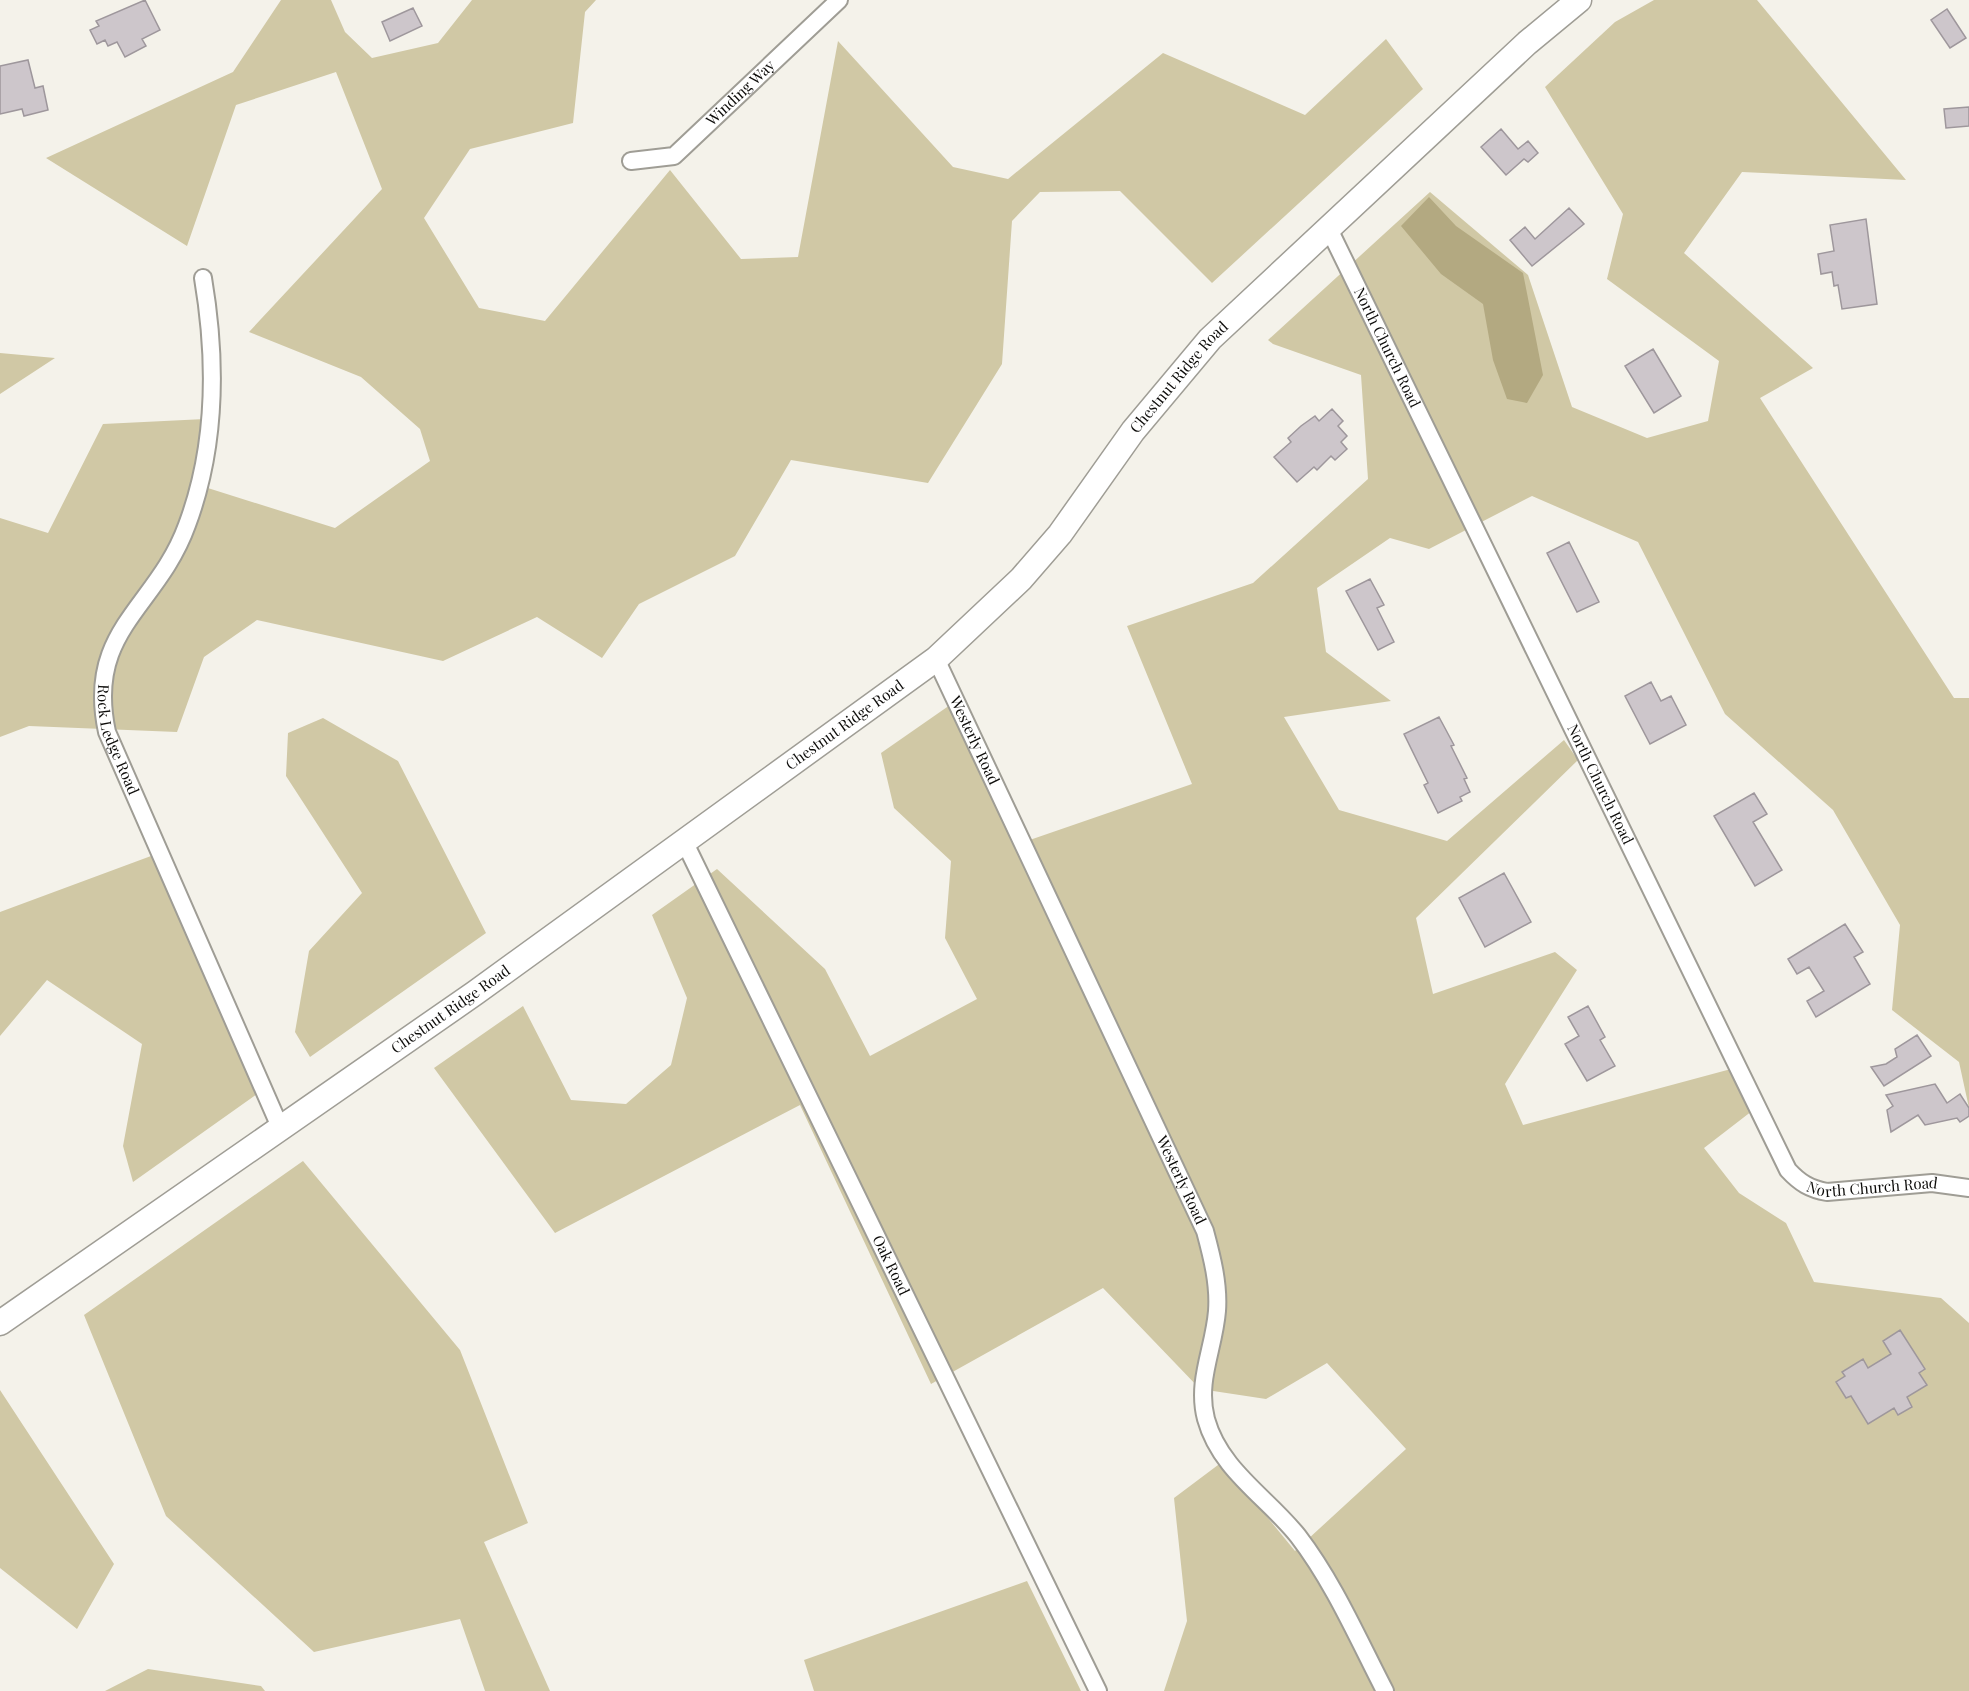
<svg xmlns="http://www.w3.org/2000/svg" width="1969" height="1691" font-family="'Playfair Display',serif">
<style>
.green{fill:#d0c8a5}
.water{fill:#b3a981}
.building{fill:#cdc6cb;stroke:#9e979c;stroke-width:1.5}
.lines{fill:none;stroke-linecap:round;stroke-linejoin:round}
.minor-casing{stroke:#9f9d95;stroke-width:20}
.secondary-casing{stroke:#9f9d95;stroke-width:27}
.minor{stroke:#fff;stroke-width:16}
.secondary{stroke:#fff;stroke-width:24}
.labels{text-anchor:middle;stroke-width:6;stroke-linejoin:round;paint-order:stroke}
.street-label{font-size:15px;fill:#0c0b09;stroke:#fff}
</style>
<rect width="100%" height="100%" fill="#f4f2ea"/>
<!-- green -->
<path class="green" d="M 281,0 L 331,0 L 345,32 L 372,58 L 438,43 L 472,0 L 596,0 L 585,12 L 573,123 L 470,149 L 424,218 L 479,308 L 545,321 L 670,170 L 741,259 L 798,257 L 838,41 L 953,167 L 1008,179 L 1163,53 L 1305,115 L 1386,39 L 1423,89 L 1212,283 L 1120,191 L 1040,192 L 1012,221 L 1002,364 L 928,483 L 791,460 L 735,556 L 639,604 L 602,658 L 537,617 L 443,661 L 257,620 L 204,657 L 177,732 L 29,726 L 0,737 L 0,518 L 48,533 L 103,424 L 205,419 L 192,483 L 335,528 L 430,461 L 420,429 L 361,377 L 249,332 L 382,189 L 336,72 L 236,105 L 187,246 L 46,158 L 233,72 Z
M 1654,0 L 1757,0 L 1906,180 L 1742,172 L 1684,253 L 1813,368 L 1760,398 L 1954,698 L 1969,698 L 1969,1108 L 1959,1062 L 1892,1010 L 1900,925 L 1833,810 L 1725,714 L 1638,542 L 1532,496 L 1429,549 L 1390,538 L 1317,588 L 1326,652 L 1391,701 L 1284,717 L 1339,810 L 1447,841 L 1564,740 L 1578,760 L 1416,918 L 1433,994 L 1555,952 L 1577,970 L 1505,1084 L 1523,1125 L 1731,1069 L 1752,1111 L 1704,1148 L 1739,1193 L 1786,1223 L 1814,1282 L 1941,1298 L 1969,1323 L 1969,1691 L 1164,1691 L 1187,1621 L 1174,1498 L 1222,1462 L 1295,1551 L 1406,1449 L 1327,1363 L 1266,1399 L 1200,1389 L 1103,1288 L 931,1384 L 800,1105 L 555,1233 L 434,1068 L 523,1006 L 571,1100 L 626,1104 L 671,1065 L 687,998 L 652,915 L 717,869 L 825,969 L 870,1056 L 977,999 L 945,938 L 951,861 L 894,808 L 881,753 L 950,705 L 1021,843 L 1192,784 L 1127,626 L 1253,583 L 1368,479 L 1361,375 L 1273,344 L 1268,340 L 1430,192 L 1528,275 L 1572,407 L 1647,438 L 1708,421 L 1719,361 L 1607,279 L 1623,214 L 1545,87 L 1615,22 Z
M 0,353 L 55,358 L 0,394 Z
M 323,718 L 398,761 L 486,933 L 310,1057 L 295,1032 L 309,951 L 362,893 L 286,776 L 288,733 Z
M 151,856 L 260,1092 L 133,1182 L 123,1146 L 142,1044 L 47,980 L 0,1036 L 0,912 Z
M 303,1161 L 460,1350 L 528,1523 L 484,1542 L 550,1691 L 485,1691 L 460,1619 L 314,1652 L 166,1516 L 84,1315 Z
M 0,1390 L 114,1564 L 77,1629 L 0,1568 Z
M 1027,1581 L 1081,1691 L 814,1691 L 804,1660 Z
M 148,1669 L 261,1686 L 265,1691 L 105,1691 Z"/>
<!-- water -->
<path class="water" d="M 1429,197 L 1456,226 L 1523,273 L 1543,375 L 1527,403 L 1507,399 L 1493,360 L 1483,304 L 1441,274 L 1401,226 Z"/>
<!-- building -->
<path class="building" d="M 145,0 L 160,30 L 142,39 L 146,46 L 125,57 L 117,42 L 108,46 L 105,40 L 97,44 L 90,30 L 99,26 L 96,21 Z
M 413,8 L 422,26 L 390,41 L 382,22 Z
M 1947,9 L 1966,38 L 1950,48 L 1931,20 Z
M 28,60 L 35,88 L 43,86 L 48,110 L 24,116 L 22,109 L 0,114 L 0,66 Z
M 1969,107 L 1969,126 L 1946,128 L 1944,109 Z
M 1501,129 L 1518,149 L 1528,141 L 1538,153 L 1528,162 L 1524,159 L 1506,175 L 1481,147 Z
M 1569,208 L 1584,224 L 1532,266 L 1510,240 L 1525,227 L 1535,239 Z
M 1866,219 L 1877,304 L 1842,309 L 1838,285 L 1834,286 L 1832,272 L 1821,274 L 1818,254 L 1834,251 L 1830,225 Z
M 1653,349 L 1681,396 L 1654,413 L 1625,366 Z
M 1332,409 L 1343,421 L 1338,426 L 1347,436 L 1341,442 L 1347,449 L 1335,460 L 1331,456 L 1317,470 L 1314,467 L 1297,482 L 1274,457 L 1291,442 L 1288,438 L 1301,426 L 1315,416 L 1319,421 Z
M 1569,542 L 1599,602 L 1577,612 L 1547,553 Z
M 1370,579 L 1384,605 L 1377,608 L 1394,642 L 1378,650 L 1346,591 Z
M 1651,682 L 1661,701 L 1671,696 L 1686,725 L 1650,744 L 1625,696 Z
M 1439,717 L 1454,745 L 1451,746 L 1467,778 L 1464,779 L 1470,792 L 1460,797 L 1462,801 L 1438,813 L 1424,785 L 1428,783 L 1404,734 Z
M 1754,793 L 1767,814 L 1753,822 L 1782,870 L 1755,886 L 1714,816 Z
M 1504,873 L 1531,922 L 1485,947 L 1459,898 Z
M 1845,924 L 1863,952 L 1854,957 L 1870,984 L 1816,1017 L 1807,1001 L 1824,991 L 1809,967 L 1797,974 L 1788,959 Z
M 1588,1006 L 1605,1037 L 1600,1040 L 1615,1066 L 1587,1081 L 1565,1044 L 1579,1036 L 1568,1017 Z
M 1917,1035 L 1931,1056 L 1884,1086 L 1871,1067 L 1886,1064 L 1897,1057 L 1895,1049 Z
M 1935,1084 L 1947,1103 L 1960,1094 L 1969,1108 L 1969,1116 L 1960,1122 L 1957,1118 L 1925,1125 L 1918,1115 L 1891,1132 L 1887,1110 L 1893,1106 L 1886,1095 Z
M 1900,1330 L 1925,1369 L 1919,1373 L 1927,1385 L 1907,1397 L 1912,1407 L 1898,1415 L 1894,1408 L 1868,1424 L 1851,1396 L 1846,1398 L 1836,1382 L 1845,1376 L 1842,1372 L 1863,1359 L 1868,1368 L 1891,1354 L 1883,1341 Z"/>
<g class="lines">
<!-- minor casing -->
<g class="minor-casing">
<g id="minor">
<path id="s1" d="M 631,161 L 674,156 L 839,0"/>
<path id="s2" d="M 1329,229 L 1788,1170 C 1800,1183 1810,1189 1827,1192 L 1932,1183 L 1969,1188"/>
<path id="s3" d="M 203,278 C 217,361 217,445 187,525 C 157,608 85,630 107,732 L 280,1127"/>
<path id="s4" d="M 936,659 L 1205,1231 C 1212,1257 1219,1284 1217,1311 C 1214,1349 1196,1381 1206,1419 C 1220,1470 1267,1497 1298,1536 C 1334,1583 1358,1639 1385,1691"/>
<path id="s5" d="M 684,841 L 1098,1691"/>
</g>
</g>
<!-- secondary casing -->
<g class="secondary-casing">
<g id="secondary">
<path id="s6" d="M 0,1323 L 475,993 L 936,659 L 1021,579 L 1060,534 L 1133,431 L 1210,339 L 1527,43 L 1579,0"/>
</g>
</g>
<!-- minor -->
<use href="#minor" class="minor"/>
<!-- secondary -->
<use href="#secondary" class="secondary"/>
</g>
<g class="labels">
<!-- street labels -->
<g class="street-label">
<text dy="5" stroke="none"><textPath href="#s1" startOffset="135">Winding Way</textPath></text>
<text dy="5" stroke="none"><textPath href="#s2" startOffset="132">North Church Road</textPath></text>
<text dy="5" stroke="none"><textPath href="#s6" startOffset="1521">Chestnut Ridge Road</textPath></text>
<text dy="5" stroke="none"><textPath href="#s6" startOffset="1035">Chestnut Ridge Road</textPath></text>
<text dy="5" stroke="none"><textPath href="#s3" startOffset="490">Rock Ledge Road</textPath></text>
<text dy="5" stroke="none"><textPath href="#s4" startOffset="90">Westerly Road</textPath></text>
<text dy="5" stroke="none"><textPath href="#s2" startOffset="618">North Church Road</textPath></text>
<text dy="5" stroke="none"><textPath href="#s6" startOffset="549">Chestnut Ridge Road</textPath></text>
<text dy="5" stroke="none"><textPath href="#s4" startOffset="576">Westerly Road</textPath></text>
<text dy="5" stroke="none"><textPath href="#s2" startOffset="1138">North Church Road</textPath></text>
<text dy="5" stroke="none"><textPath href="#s5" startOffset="472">Oak Road</textPath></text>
</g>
</g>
</svg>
